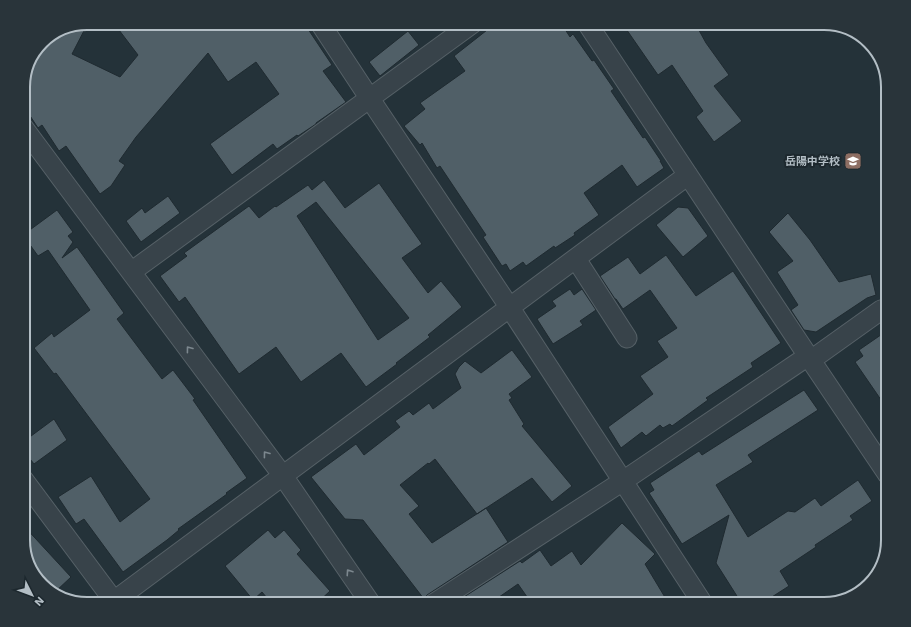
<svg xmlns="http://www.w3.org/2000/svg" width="911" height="627" font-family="'Work Sans','Noto Sans JP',sans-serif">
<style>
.building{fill:#505f67;stroke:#1f2a30;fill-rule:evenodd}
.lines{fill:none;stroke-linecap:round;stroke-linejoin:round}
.street-casing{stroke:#566167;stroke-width:21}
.street{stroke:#38434a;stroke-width:19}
.oneway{stroke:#7c878e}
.labels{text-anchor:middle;stroke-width:4;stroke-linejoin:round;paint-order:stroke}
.poi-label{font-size:11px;font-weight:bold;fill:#b3bec5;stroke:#1d282e;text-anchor:end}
.rim{fill:none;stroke:#b3bec5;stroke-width:2}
</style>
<rect width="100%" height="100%" fill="#243239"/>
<!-- building -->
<path class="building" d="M 87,23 L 88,23 L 72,54 L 120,77 L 138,55 L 119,30 L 129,23 L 304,23 L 332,65 L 323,71 L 346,102 L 316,123 L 316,124 L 298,136 L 297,135 L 277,149 L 273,144 L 232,175 L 210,144 L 279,94 L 256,62 L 228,82 L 208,53 L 136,137 L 119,161 L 125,165 L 111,186 L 100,194 L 66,146 L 59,151 L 42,125 L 38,128 L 23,105 L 23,83 L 35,57 L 52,37 Z
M 496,23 L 561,23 L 570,37 L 573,34 L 592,61 L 594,60 L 614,89 L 611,91 L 643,138 L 645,137 L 661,161 L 660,161 L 664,168 L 637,187 L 622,165 L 584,193 L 599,215 L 574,233 L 575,235 L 555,248 L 554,246 L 526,266 L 523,262 L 510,271 L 506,264 L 502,266 L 483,237 L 486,235 L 440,166 L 437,168 L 422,143 L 420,145 L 404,126 L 425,109 L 420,103 L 465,71 L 454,56 Z
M 622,23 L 695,23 L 706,43 L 729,75 L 714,86 L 742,121 L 714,142 L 696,117 L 703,111 L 672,65 L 658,75 Z
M 408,31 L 419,45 L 380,76 L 369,62 Z
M 324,180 L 345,208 L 379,183 L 422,244 L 402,258 L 428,293 L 441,281 L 462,307 L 428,335 L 430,337 L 396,363 L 397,364 L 366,387 L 341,353 L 301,382 L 276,347 L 239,374 L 185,297 L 179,302 L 160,276 L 187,256 L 184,253 L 249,206 L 259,218 L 275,206 L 276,207 L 308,185 L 312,190 ZM 316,202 L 409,318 L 378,340 L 297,216 Z
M 168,196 L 180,213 L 141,242 L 126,221 L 142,208 L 145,213 Z
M 678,207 L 688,208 L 708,236 L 683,257 L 656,225 Z
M 57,210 L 73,232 L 68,236 L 73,242 L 62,258 L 77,247 L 124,313 L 117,319 L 162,379 L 173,370 L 195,399 L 193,400 L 247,478 L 226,493 L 227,494 L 178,529 L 179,530 L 167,540 L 123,572 L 84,519 L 76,524 L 58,497 L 91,476 L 120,522 L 150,499 L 56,373 L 54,374 L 34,348 L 52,333 L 54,337 L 90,310 L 48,250 L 38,256 L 23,235 Z
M 788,213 L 810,240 L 839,282 L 871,274 L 876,295 L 867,298 L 816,332 L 804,330 L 791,310 L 798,305 L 777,272 L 793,261 L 769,232 Z
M 666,255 L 696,296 L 733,271 L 781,343 L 751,363 L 753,367 L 706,398 L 708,400 L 672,426 L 670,424 L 663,428 L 660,425 L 646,436 L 642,432 L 621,448 L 608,427 L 653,394 L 640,376 L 668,357 L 657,341 L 677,328 L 650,290 L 623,309 L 616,299 L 615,299 L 600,276 L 628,257 L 640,274 Z
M 570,289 L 574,295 L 582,289 L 596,310 L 580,321 L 583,325 L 553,344 L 537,319 L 556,306 L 552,301 Z
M 888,330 L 888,410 L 855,362 L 863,356 L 859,350 Z
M 512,350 L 532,377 L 509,394 L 512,398 L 509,400 L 524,424 L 522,426 L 572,486 L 552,502 L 532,478 L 477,514 L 435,459 L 429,464 L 428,463 L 400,485 L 419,506 L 409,514 L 432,543 L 486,508 L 508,542 L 427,595 L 424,599 L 363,520 L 345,519 L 311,477 L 356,444 L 364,455 L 400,427 L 395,421 L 409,411 L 413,415 L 429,403 L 433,409 L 461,388 L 455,374 L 459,367 L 465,361 L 481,373 Z
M 804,390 L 818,410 L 748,455 L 753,462 L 716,485 L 748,537 L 788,511 L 795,512 L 815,498 L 821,506 L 858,480 L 872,501 L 850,516 L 853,520 L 815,545 L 816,547 L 780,571 L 789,586 L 761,604 L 742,604 L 716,563 L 729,515 L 682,544 L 649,493 L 654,490 L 650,483 L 699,451 L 702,455 Z
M 54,419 L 67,440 L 34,464 L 23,450 L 23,442 Z
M 622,523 L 655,554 L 645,564 L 669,604 L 532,604 L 518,584 L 489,604 L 453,604 L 520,561 L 522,563 L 540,550 L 551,566 L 572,551 L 581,565 Z
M 23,525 L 71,577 L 55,592 L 29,565 L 23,544 Z
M 268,530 L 275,538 L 284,530 L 301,550 L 297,554 L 330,591 L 316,604 L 272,604 L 262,592 L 253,600 L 225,566 Z"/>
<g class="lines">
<!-- street casing -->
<g class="street-casing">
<path id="street" d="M 320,23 L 370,99 L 510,308 L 703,604
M 587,23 L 808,356 L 888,475
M 23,127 L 283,476 L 371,604
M 576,259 L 627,338
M 131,272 L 473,23
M 811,360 L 881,310 L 888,308
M 23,479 L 114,601
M 110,604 L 688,175
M 433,604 L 623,481 L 808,356"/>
</g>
<!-- street -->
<use href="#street" class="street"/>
</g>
<!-- one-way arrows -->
<defs><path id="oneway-chevron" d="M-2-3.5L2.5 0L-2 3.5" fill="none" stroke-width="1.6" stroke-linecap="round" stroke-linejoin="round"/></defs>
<g class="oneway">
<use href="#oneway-chevron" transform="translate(189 349) rotate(-127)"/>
<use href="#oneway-chevron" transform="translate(266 454) rotate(-127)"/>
<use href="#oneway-chevron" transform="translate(349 572) rotate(-124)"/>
</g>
<!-- icons -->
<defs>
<g id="school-square" transform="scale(0.9)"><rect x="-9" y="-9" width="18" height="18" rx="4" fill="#8d6e63" stroke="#1d282e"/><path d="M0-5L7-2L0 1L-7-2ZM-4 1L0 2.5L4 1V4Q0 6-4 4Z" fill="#fff"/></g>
</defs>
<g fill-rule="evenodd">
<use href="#school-square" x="853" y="161"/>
</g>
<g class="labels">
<!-- poi labels -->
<g class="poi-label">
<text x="840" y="165">岳陽中学校</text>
</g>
</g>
<!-- crop -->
<path d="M0 0H911V627H0ZM87 30H824A57 57 0 0 1 881 87V540A57 57 0 0 1 824 597H87A57 57 0 0 1 30 540V87A57 57 0 0 1 87 30Z" fill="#29343a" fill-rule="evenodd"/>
<path class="rim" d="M87 30H824A57 57 0 0 1 881 87V540A57 57 0 0 1 824 597H87A57 57 0 0 1 30 540V87A57 57 0 0 1 87 30Z"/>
<!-- north arrow -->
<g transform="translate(32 595) rotate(132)" stroke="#1d282e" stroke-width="3" paint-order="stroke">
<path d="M0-3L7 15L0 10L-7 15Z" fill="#b3bec5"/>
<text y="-6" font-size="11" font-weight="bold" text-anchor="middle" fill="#b3bec5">N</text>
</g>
</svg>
